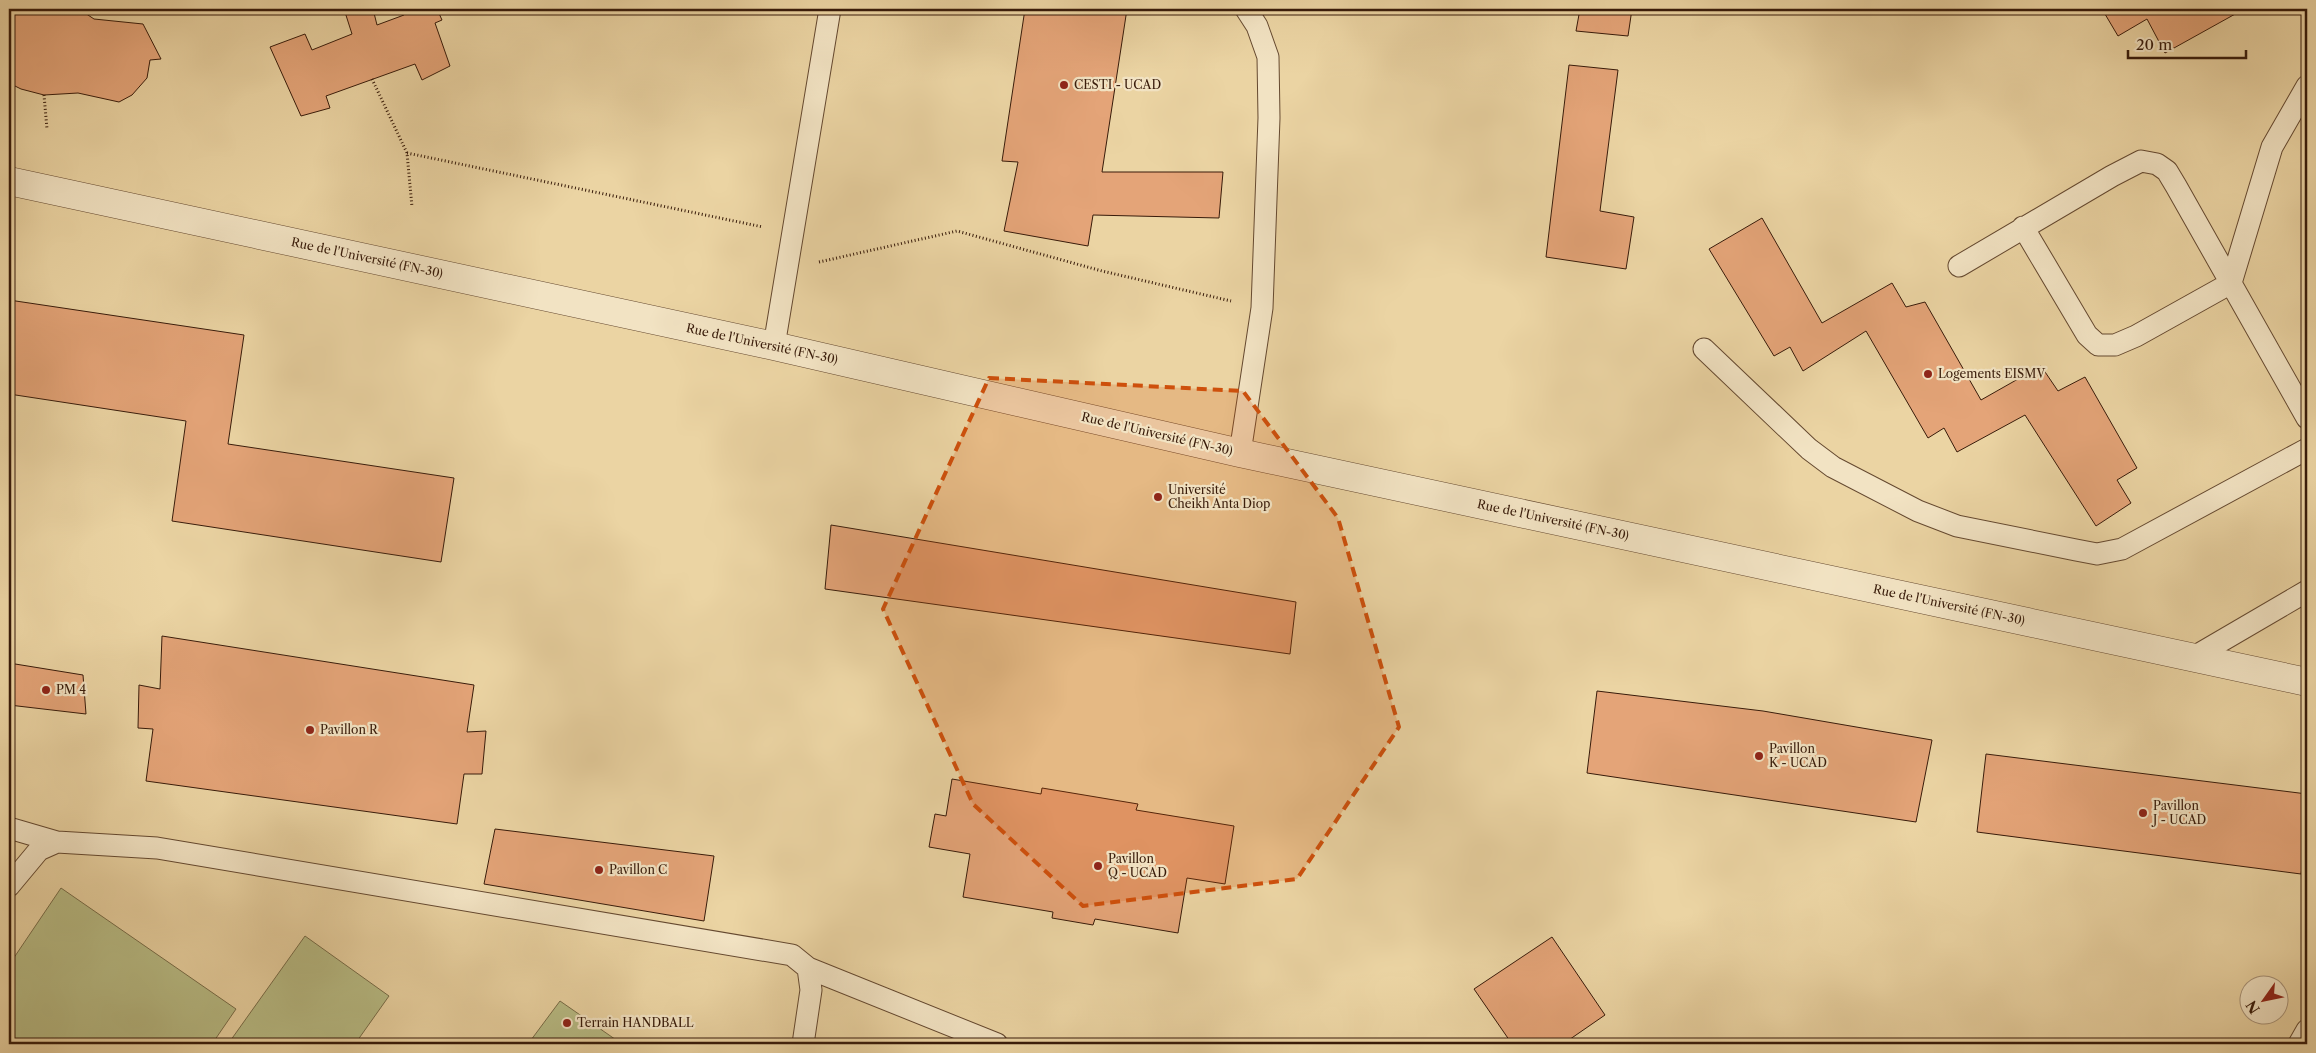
<svg xmlns="http://www.w3.org/2000/svg" width="2316" height="1053" font-family="'Libre Caslon Text',serif">
<style>
.green{fill:#b8bc85;stroke:#786c48}
.building{fill:#e4a478;stroke:#381b0a}
.lines{fill:none;stroke-linecap:round;stroke-linejoin:round}
.service-casing{stroke:#654930;stroke-width:23}
.minor-casing{stroke:#654930;stroke-width:29}
.path{stroke:#381b0a;stroke-width:3;stroke-dasharray:1 2.5;stroke-linecap:butt}
.service{stroke:#f2e3c3;stroke-width:21}
.minor{stroke:#f2e3c3;stroke-width:28}
.marked{fill:#ce500c;fill-opacity:0.2;stroke:#ce500c;stroke-width:4;stroke-dasharray:10 6;stroke-linejoin:round}
.poi-dot{fill:#8f2418;stroke:#f2e3c3;stroke-width:2}
.labels{text-anchor:middle;stroke-width:4.5;stroke-linejoin:round;paint-order:stroke}
.poi-label{font-size:12px;fill:#381b0a;stroke:#f2e3c3;text-anchor:start}
.street-label{font-size:12px;fill:#381b0a;stroke:#f2e3c3}
</style>
<rect width="100%" height="100%" fill="#ebd4a3"/>
<filter id="stains"><feTurbulence type="fractalNoise" baseFrequency=".004" numOctaves="4"/><feColorMatrix values="0 0 0 0 .2 0 0 0 0 .09 0 0 0 0 .02 0 0 0 .5 -.17"/></filter>
<radialGradient id="worn" r=".72"><stop offset=".6" stop-color="#630" stop-opacity="0"/><stop offset="1" stop-color="#630" stop-opacity=".3"/></radialGradient>
<!-- green -->
<path class="green" d="M 61,888 L 236,1009 L 212,1044 L 9,1044 L 9,965 Z
M 305,936 L 389,996 L 355,1044 L 228,1044 Z
M 560,1001 L 622,1044 L 528,1044 Z"/>
<!-- building -->
<path class="building" d="M 9,9 L 79,9 L 94,19 L 143,24 L 161,59 L 150,60 L 147,78 L 132,95 L 119,102 L 78,93 L 44,95 L 21,89 L 9,83 Z
M 344,9 L 373,9 L 377,25 L 404,15 L 403,9 L 437,9 L 442,20 L 435,23 L 450,66 L 422,80 L 415,64 L 326,96 L 330,108 L 301,116 L 270,47 L 305,34 L 312,50 L 352,34 Z
M 1025,9 L 1127,9 L 1102,172 L 1223,172 L 1219,218 L 1093,215 L 1088,246 L 1004,231 L 1018,162 L 1002,161 Z
M 1580,9 L 1632,9 L 1628,36 L 1576,31 Z
M 2102,9 L 2234,9 L 2237,13 L 2165,53 L 2147,19 L 2118,36 Z
M 1569,65 L 1618,70 L 1600,211 L 1634,217 L 1626,269 L 1546,257 Z
M 1762,218 L 1822,323 L 1892,283 L 1906,307 L 1925,302 L 1981,400 L 2041,366 L 2058,391 L 2085,377 L 2137,468 L 2117,480 L 2131,503 L 2096,526 L 2025,415 L 1957,452 L 1944,428 L 1928,438 L 1866,331 L 1803,371 L 1790,347 L 1774,356 L 1709,249 Z
M 9,300 L 244,335 L 228,444 L 454,478 L 441,562 L 172,521 L 186,421 L 9,394 Z
M 831,525 L 1296,602 L 1290,654 L 825,589 Z
M 162,636 L 474,685 L 467,732 L 486,731 L 482,774 L 464,774 L 457,824 L 146,781 L 153,729 L 138,728 L 139,685 L 160,689 Z
M 9,663 L 83,675 L 86,714 L 9,705 Z
M 1597,691 L 1763,711 L 1932,740 L 1916,822 L 1587,773 Z
M 1986,754 L 2307,794 L 2307,834 L 2301,874 L 1977,832 Z
M 952,779 L 1041,794 L 1042,788 L 1138,804 L 1136,810 L 1234,826 L 1225,884 L 1187,878 L 1178,933 L 1095,919 L 1093,925 L 1052,918 L 1053,912 L 963,897 L 970,854 L 929,847 L 935,814 L 946,816 Z
M 495,829 L 714,856 L 704,921 L 484,884 Z
M 1552,937 L 1605,1015 L 1563,1044 L 1512,1044 L 1474,989 Z"/>
<g class="lines">
<!-- service casing -->
<g class="service-casing">
<path id="service" d="M 2023,227 L 2087,335 L 2098,345 L 2115,345 L 2136,336 L 2231,283 L 2272,147 L 2307,86
M 1959,266 L 2112,176 L 2141,161 L 2157,164 L 2167,171 L 2176,186 L 2307,418
M 774,346 L 830,9
M 1704,349 L 1809,449 L 1833,467 L 1918,511 L 1957,526 L 2076,550 L 2097,554 L 2122,549 L 2307,449
M 1240,453 L 1262,308 L 1269,118 L 1268,57 L 1257,26 L 1246,9
M 2194,657 L 2307,591
M 9,828 L 57,842
M 9,886 L 39,850 L 57,842 L 157,848 L 792,955 L 808,968 L 811,990 L 803,1044
M 808,968 L 997,1044
M 2299,1044 L 2307,1030"/>
</g>
<!-- minor casing -->
<g class="minor-casing">
<path id="minor" d="M 9,181 L 774,346 L 1240,453 L 2307,682"/>
</g>
<!-- path -->
<path class="path" d="M 372,79 L 407,153 L 412,207
M 44,95 L 47,129
M 407,153 L 763,227
M 819,262 L 957,231 L 1102,271 L 1231,301"/>
<!-- service -->
<use href="#service" class="service"/>
<!-- minor -->
<use href="#minor" class="minor"/>
</g>
<!-- marked area -->
<path class="marked" d="M 989,378 L 1243,391 L 1338,518 L 1399,727 L 1297,879 L 1083,906 L 973,804 L 883,609 Z"/>
<!-- markers -->
<g class="poi-dot">
<circle cx="1064" cy="85" r="5"/>
<circle cx="1928" cy="374" r="5"/>
<circle cx="1158" cy="497" r="5"/>
<circle cx="46" cy="690" r="5"/>
<circle cx="310" cy="730" r="5"/>
<circle cx="1759" cy="756" r="5"/>
<circle cx="2143" cy="813" r="5"/>
<circle cx="1098" cy="866" r="5"/>
<circle cx="599" cy="870" r="5"/>
<circle cx="567" cy="1023" r="5"/>
</g>
<g class="labels">
<!-- poi labels -->
<g class="poi-label">
<text x="1074" y="89">CESTI - UCAD</text>
<text x="1938" y="378">Logements EISMV</text>
<text x="1168" y="494">Université<tspan x="1168" dy="14">Cheikh Anta Diop</tspan></text>
<text x="56" y="694">PM 4</text>
<text x="320" y="734">Pavillon R</text>
<text x="1769" y="753">Pavillon<tspan x="1769" dy="14">K - UCAD</tspan></text>
<text x="2153" y="810">Pavillon<tspan x="2153" dy="14">J - UCAD</tspan></text>
<text x="1108" y="863">Pavillon<tspan x="1108" dy="14">Q - UCAD</tspan></text>
<text x="609" y="874">Pavillon C</text>
<text x="577" y="1027">Terrain HANDBALL</text>
</g>
<!-- street labels -->
<g class="street-label">
<text transform="translate(367 258) rotate(12)" y="4">Rue de l'Université (FN-30)</text>
<text transform="translate(762 344) rotate(12)" y="4">Rue de l'Université (FN-30)</text>
<text transform="translate(1157 434) rotate(13)" y="4">Rue de l'Université (FN-30)</text>
<text transform="translate(1553 520) rotate(12)" y="4">Rue de l'Université (FN-30)</text>
<text transform="translate(1949 605) rotate(12)" y="4">Rue de l'Université (FN-30)</text>
</g>
</g>
<!-- margin -->
<rect width="2316" height="1053" fill="none" stroke="#ebd4a3" stroke-width="30"/>
<rect x="10" y="10" width="2296" height="1033" fill="none" stroke="#381b0a" stroke-width="2.5"/>
<rect x="15" y="15" width="2286" height="1023" fill="none" stroke="#381b0a"/>
<!-- north arrow -->
<g transform="translate(2264 1000) rotate(237)"><circle r="24" fill="#f2e3c3" stroke="#a89379"/>
<path d="M0-4L9 19L0 12L-9 19Z" fill="#8f2418"/>
<text y="-8" font-size="14" font-weight="bold" text-anchor="middle" fill="#381b0a">N</text>
</g>
<!-- scale -->
<path d="M2128 50v8h118v-8" fill="none" stroke="#381b0a" stroke-width="2.5"/>
<text x="2136" y="50" font-size="15" fill="#381b0a" stroke="#f2e3c3" stroke-width="4" paint-order="stroke">20 m</text>
<rect width="100%" height="100%" filter="url(#stains)"/>
<rect width="100%" height="100%" fill="url(#worn)"/>
</svg>
